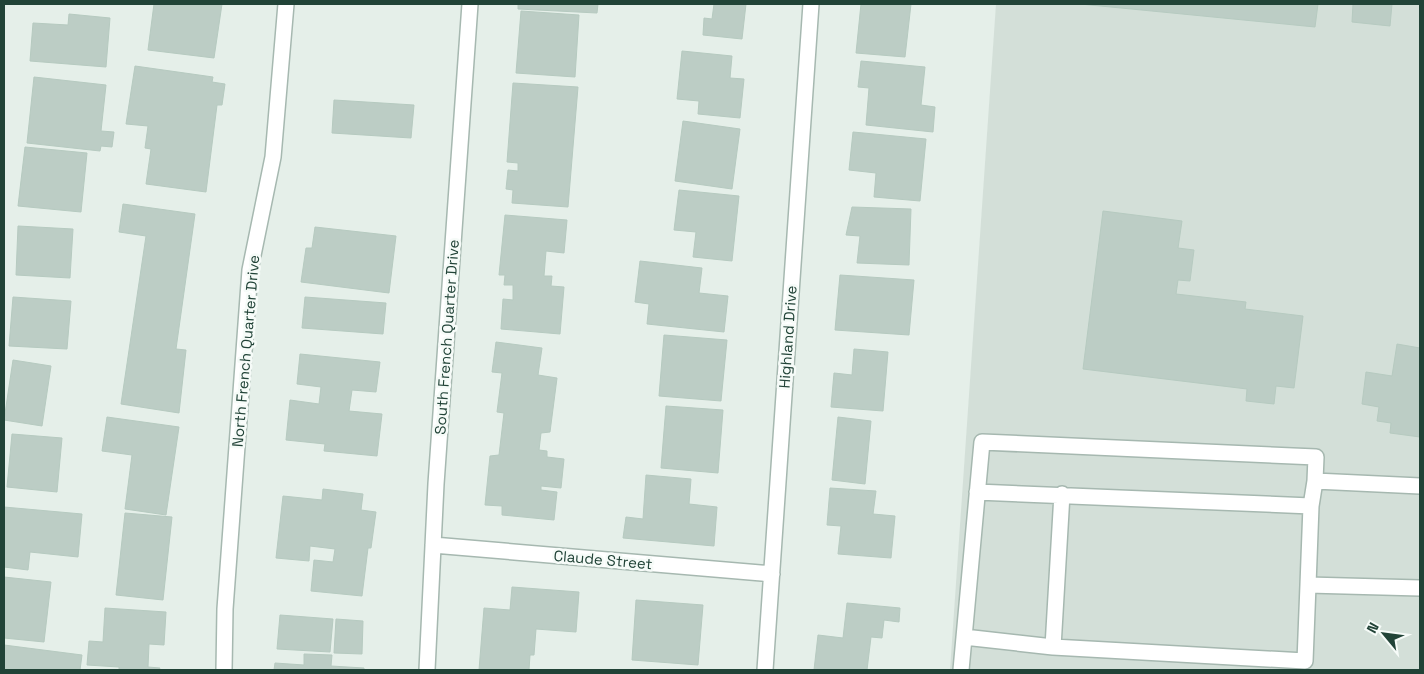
<svg xmlns="http://www.w3.org/2000/svg" width="1424" height="674" font-family="'Space Grotesk',sans-serif">
<style>
.built{fill:#d3dfd8}
.building{fill:#bccdc5;stroke:#b6cac0}
.lines{fill:none;stroke-linecap:round;stroke-linejoin:round}
.service-casing{stroke:#a6b8b0;stroke-width:18}
.minor-casing{stroke:#a6b8b0;stroke-width:18}
.service{stroke:#fff;stroke-width:15}
.minor{stroke:#fff;stroke-width:15}
.labels{text-anchor:middle;stroke-width:5;stroke-linejoin:round;paint-order:stroke}
.street-label{font-size:15px;fill:#214337;stroke:#f6fbf8}
</style>
<rect width="100%" height="100%" fill="#e5efe9"/>
<!-- built -->
<path class="built" d="M 996,4 L 1420,4 L 1420,670 L 950,670 Z"/>
<!-- building -->
<path class="building" d="M 154,4 L 222,4 L 214,58 L 148,50 Z
M 518,4 L 598,4 L 597,13 L 518,9 Z
M 714,4 L 746,4 L 742,39 L 703,35 L 704,18 L 712,19 Z
M 861,4 L 911,4 L 905,57 L 856,53 Z
M 1080,4 L 1318,4 L 1315,27 Z
M 1353,4 L 1392,4 L 1390,26 L 1352,22 Z
M 521,11 L 579,15 L 575,77 L 516,73 Z
M 69,14 L 110,18 L 106,67 L 30,61 L 33,23 L 68,25 Z
M 682,51 L 732,56 L 730,78 L 744,79 L 740,118 L 698,114 L 699,101 L 677,99 Z
M 861,61 L 925,67 L 921,105 L 935,107 L 933,132 L 866,125 L 869,88 L 858,87 Z
M 135,66 L 213,77 L 212,82 L 225,84 L 222,105 L 217,105 L 206,192 L 146,184 L 151,149 L 145,148 L 148,126 L 126,124 Z
M 34,77 L 106,85 L 101,131 L 114,132 L 112,147 L 101,146 L 100,151 L 27,143 Z
M 513,83 L 578,87 L 568,207 L 512,203 L 513,190 L 506,189 L 508,170 L 518,171 L 518,163 L 507,162 Z
M 334,100 L 414,105 L 411,138 L 332,133 Z
M 683,121 L 740,129 L 732,189 L 675,181 Z
M 853,132 L 926,139 L 920,201 L 874,197 L 876,173 L 849,170 Z
M 25,147 L 87,153 L 81,212 L 18,206 Z
M 679,190 L 739,196 L 732,261 L 693,257 L 696,232 L 674,230 Z
M 123,204 L 195,214 L 176,349 L 186,350 L 179,413 L 121,404 L 146,236 L 119,232 Z
M 852,207 L 911,209 L 909,265 L 857,263 L 860,236 L 846,235 Z
M 1103,211 L 1182,221 L 1178,248 L 1194,250 L 1190,281 L 1178,280 L 1176,294 L 1246,302 L 1245,309 L 1303,316 L 1294,388 L 1276,386 L 1274,404 L 1246,401 L 1247,389 L 1083,369 Z
M 505,215 L 567,220 L 564,253 L 546,251 L 544,276 L 552,276 L 551,286 L 564,287 L 560,334 L 501,329 L 503,299 L 513,300 L 513,285 L 504,285 L 505,275 L 499,275 Z
M 18,226 L 73,229 L 70,278 L 16,275 Z
M 315,227 L 396,236 L 389,293 L 301,282 L 306,248 L 312,248 Z
M 640,261 L 702,268 L 699,293 L 728,296 L 724,332 L 647,324 L 649,304 L 635,302 Z
M 840,275 L 914,280 L 909,335 L 835,330 Z
M 13,297 L 71,301 L 67,349 L 9,346 Z
M 305,297 L 386,303 L 383,334 L 302,328 Z
M 664,335 L 727,340 L 721,401 L 659,396 Z
M 496,342 L 542,348 L 538,375 L 557,378 L 550,432 L 541,433 L 539,450 L 547,451 L 547,457 L 564,459 L 561,488 L 541,486 L 541,490 L 557,492 L 554,520 L 502,515 L 502,506 L 485,505 L 490,456 L 499,455 L 504,413 L 497,412 L 502,373 L 492,372 Z
M 1397,344 L 1420,348 L 1420,437 L 1390,433 L 1391,423 L 1377,421 L 1379,407 L 1362,404 L 1366,372 L 1392,376 Z
M 854,349 L 888,352 L 883,411 L 831,407 L 834,373 L 852,375 Z
M 300,354 L 380,362 L 376,392 L 352,390 L 349,411 L 382,414 L 377,456 L 324,451 L 325,444 L 286,440 L 290,400 L 319,404 L 321,387 L 297,384 Z
M 13,360 L 51,366 L 42,426 L 4,420 Z
M 666,406 L 723,410 L 718,473 L 661,468 Z
M 107,417 L 179,427 L 166,515 L 125,509 L 132,455 L 102,451 Z
M 838,417 L 871,421 L 865,484 L 832,480 Z
M 12,434 L 62,438 L 57,492 L 7,487 Z
M 646,475 L 691,479 L 689,504 L 717,507 L 714,546 L 623,538 L 626,517 L 643,519 Z
M 830,488 L 876,491 L 873,514 L 895,516 L 891,558 L 838,554 L 841,526 L 827,525 Z
M 323,489 L 363,494 L 361,510 L 376,512 L 371,548 L 368,548 L 362,596 L 311,591 L 314,560 L 333,562 L 335,549 L 310,546 L 309,561 L 276,558 L 283,496 L 322,500 Z
M 4,507 L 82,514 L 78,557 L 30,552 L 28,570 L 4,567 Z
M 125,513 L 172,517 L 163,600 L 116,595 Z
M 4,577 L 51,582 L 44,642 L 4,638 Z
M 512,587 L 579,592 L 576,632 L 536,629 L 534,655 L 530,655 L 529,670 L 479,670 L 484,608 L 510,610 Z
M 636,600 L 703,605 L 698,665 L 632,660 Z
M 847,603 L 900,608 L 899,622 L 884,620 L 882,638 L 871,637 L 867,670 L 814,670 L 818,635 L 843,638 Z
M 105,608 L 166,612 L 164,645 L 149,644 L 148,667 L 160,668 L 159,670 L 119,670 L 119,667 L 87,665 L 89,641 L 103,642 Z
M 280,615 L 333,619 L 330,652 L 277,649 Z
M 336,619 L 363,621 L 362,654 L 334,653 Z
M 4,645 L 82,655 L 80,670 L 4,670 Z
M 304,654 L 332,655 L 331,666 L 364,668 L 364,670 L 274,670 L 275,663 L 304,665 Z"/>
<g class="lines">
<!-- service casing -->
<g class="service-casing">
<path id="service" d="M 1420,486 L 1315,481 L 1311,506 L 1308,585 L 1420,588
M 977,492 L 1311,506
M 964,637 L 1053,647 L 1305,661 L 1308,585
M 1053,647 L 1062,494
M 961,670 L 982,442 L 1316,457 L 1315,481"/>
</g>
<!-- minor casing -->
<g class="minor-casing">
<path id="minor" d="M 433,545 L 772,574
M 224,670 L 225,609 L 250,270 L 273,157 L 286,4
M 427,670 L 436,484 L 470,4
M 765,670 L 811,4"/>
</g>
<!-- service -->
<use href="#service" class="service"/>
<!-- minor -->
<use href="#minor" class="minor"/>
</g>
<g class="labels">
<!-- street labels -->
<g class="street-label">
<text transform="translate(447 337) rotate(-86)" y="5">South French Quarter Drive</text>
<text transform="translate(788 337) rotate(-86)" y="5">Highland Drive</text>
<text transform="translate(246 351) rotate(-85)" y="5">North French Quarter Drive</text>
<text transform="translate(603 560) rotate(5)" y="5">Claude Street</text>
</g>
</g>
<!-- border -->
<rect width="1424" height="674" fill="none" stroke="#214337" stroke-width="10"/>
<!-- north arrow -->
<g transform="translate(1384 634) rotate(299)" stroke="#f6fbf8" stroke-width="4" paint-order="stroke">
<path d="M0-4L9 19L0 12L-9 19Z" fill="#214337"/>
<text y="-8" font-size="14" font-weight="bold" text-anchor="middle" fill="#214337">N</text>
</g>
</svg>
